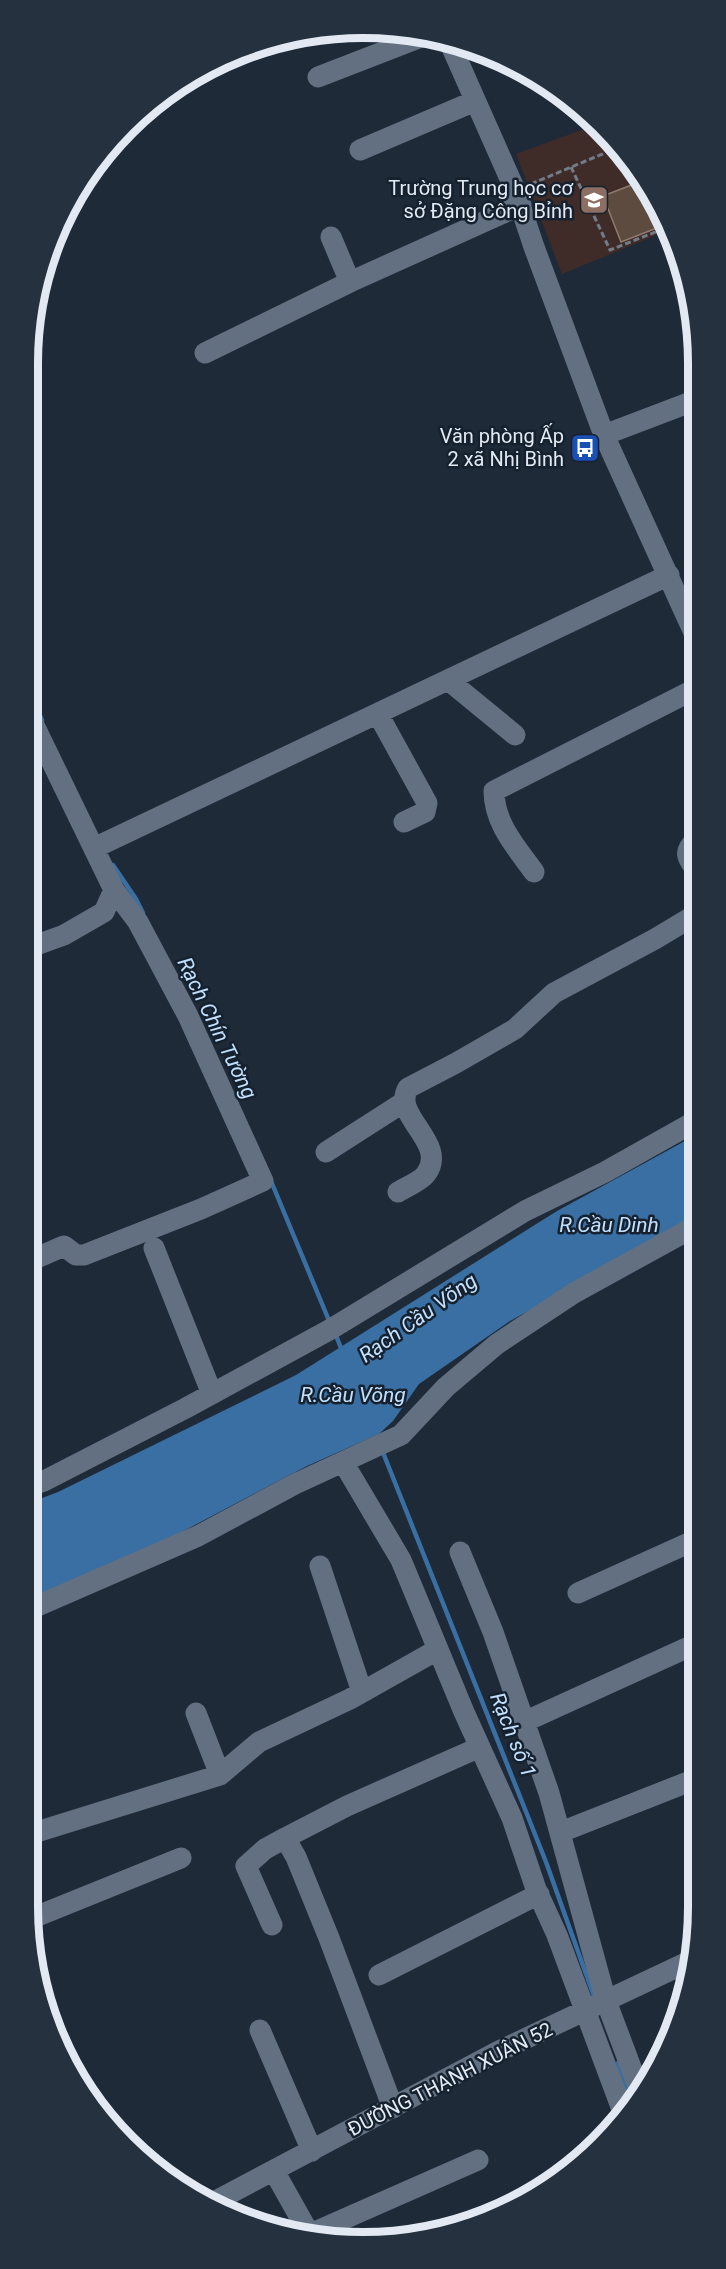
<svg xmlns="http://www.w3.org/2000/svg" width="726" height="2269" font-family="Roboto,sans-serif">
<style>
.education{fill:#3f2b27}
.water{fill:#396fa2}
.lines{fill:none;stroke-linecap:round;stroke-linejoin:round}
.stream{stroke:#396fa2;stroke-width:4.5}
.building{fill:#5d4b40;stroke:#8f7b6f;stroke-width:1.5}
.path{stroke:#727c88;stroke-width:3;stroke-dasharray:6 3;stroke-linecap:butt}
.minor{stroke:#637081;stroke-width:21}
.labels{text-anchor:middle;stroke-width:5;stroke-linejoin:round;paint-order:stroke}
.poi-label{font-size:20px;fill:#e2e9f3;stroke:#15212e;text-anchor:end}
.street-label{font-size:20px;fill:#e2e9f3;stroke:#15212e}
.water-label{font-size:21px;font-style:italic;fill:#c2e0fd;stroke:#15212e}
.rim{fill:none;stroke:#e2e9f3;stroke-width:8}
</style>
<rect width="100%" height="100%" fill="#1f2a38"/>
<!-- education -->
<path class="education" d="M 595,125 L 615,141 L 664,215 L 669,230 L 562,274 L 516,154 Z"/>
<!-- water -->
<path class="water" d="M 694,1136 L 694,1220 L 510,1321 L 419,1384 L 393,1421 L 379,1434 L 307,1466 L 172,1537 L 28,1602 L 29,1503 L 58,1492 L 296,1375 L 557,1211 Z"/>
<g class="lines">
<!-- stream -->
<path class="stream" d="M 32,698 L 42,720
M 113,865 L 136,899 L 143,913
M 271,1181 L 330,1323
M 335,1333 L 343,1353
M 382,1450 L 546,1862 L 595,1999
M 618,2063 L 632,2103"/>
</g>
<!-- building -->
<path class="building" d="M 642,181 L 664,215 L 667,224 L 621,242 L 603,196 Z"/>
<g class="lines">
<!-- path -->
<path class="path" d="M 571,167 L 610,250 L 668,227
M 531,184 L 619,147"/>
<!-- minor -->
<path class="minor" d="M 449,41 L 515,190 L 534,247 L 604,435 L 695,635
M 318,77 L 429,34
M 360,150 L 475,101
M 331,237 L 350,282
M 205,353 L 350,282 L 521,205
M 604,435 L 696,400
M 448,680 L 515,735
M 378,714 L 427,803 L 425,812 L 404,822
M 32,721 L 114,890 L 138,922 L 188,1016 L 263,1181 L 201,1209 L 84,1255 L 76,1255 L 64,1246 L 34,1259
M 94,848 L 669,575
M 695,868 C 686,857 684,851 695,841
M 534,872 C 516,847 494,823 494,791 L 695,689
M 31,947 L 64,935 L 104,912 L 114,890
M 326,1152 L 404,1102
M 398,1192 C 406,1187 421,1181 426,1174 C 449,1143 391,1116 408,1088 L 456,1063 L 515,1029 L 554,993 L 655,939 L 695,915
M 154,1248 L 212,1394
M 343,1462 L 401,1560 L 464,1712 L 512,1818 L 536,1889 L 557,1935 L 623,2112
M 29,1486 L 44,1481 L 186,1408 L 331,1329 L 525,1211 L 605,1172 L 694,1122
M 460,1552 L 493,1632 L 549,1793 L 606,2001 L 641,2094
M 320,1566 L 362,1692
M 578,1593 L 693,1541
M 28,1610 L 198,1536 L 295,1484 L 401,1435 L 446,1387 L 497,1344 L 574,1293 L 694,1227
M 196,1713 L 220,1775
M 524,1722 L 693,1645
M 561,1832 L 693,1780
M 27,1835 L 220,1775 L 259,1742 L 350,1699 L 437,1650
M 285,1838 L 347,1806 L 480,1747
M 30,1919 L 181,1858
M 272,1925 L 246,1866 L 265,1849 L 285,1838 L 296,1857 L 329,1938 L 393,2108
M 379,1975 L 539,1894
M 260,2030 L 312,2151
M 274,2171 L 311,2237
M 210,2204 L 497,2052 L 692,1960
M 310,2234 L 478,2160"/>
</g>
<!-- icons -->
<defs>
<g id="school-square" transform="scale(1.5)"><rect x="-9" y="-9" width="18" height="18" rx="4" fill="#8d6e63" stroke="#15212e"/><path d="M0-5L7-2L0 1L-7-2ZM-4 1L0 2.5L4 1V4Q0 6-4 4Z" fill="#fff"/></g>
<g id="bus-square" transform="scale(1.5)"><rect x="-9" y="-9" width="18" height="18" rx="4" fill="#1a4fb4" stroke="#15212e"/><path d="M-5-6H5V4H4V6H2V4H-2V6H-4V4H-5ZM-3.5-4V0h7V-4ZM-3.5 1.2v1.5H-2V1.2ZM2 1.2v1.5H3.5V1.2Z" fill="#fff"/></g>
</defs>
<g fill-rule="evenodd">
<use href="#school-square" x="594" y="200"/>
<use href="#bus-square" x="585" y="448"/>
</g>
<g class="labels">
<!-- poi labels -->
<g class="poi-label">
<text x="573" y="195">Trường Trung học cơ<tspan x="573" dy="23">sở Đặng Công Bỉnh</tspan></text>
<text x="564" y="443">Văn phòng Ấp<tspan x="564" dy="23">2 xã Nhị Bình</tspan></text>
</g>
<!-- street labels -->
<g class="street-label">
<text transform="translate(450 2079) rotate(-27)" y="7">ĐƯỜNG THẠNH XUÂN 52</text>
</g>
<!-- water labels -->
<g class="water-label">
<text transform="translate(217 1028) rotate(64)" y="7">Rạch Chín Tường</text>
<text x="609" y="1232">R.Cầu Dinh</text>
<text transform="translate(418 1318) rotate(-35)" y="7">Rạch Cầu Võng</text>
<text x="353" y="1402">R.Cầu Võng</text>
<text transform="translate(513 1735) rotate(68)" y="7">Rạch số 1</text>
</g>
</g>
<!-- crop -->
<path d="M0 0H726V2269H0ZM363 38H363A325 325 0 0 1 688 363V1907A325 325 0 0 1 363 2232H363A325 325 0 0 1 38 1907V363A325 325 0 0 1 363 38Z" fill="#25313e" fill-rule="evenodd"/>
<path class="rim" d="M363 38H363A325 325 0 0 1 688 363V1907A325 325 0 0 1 363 2232H363A325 325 0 0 1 38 1907V363A325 325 0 0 1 363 38Z"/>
</svg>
